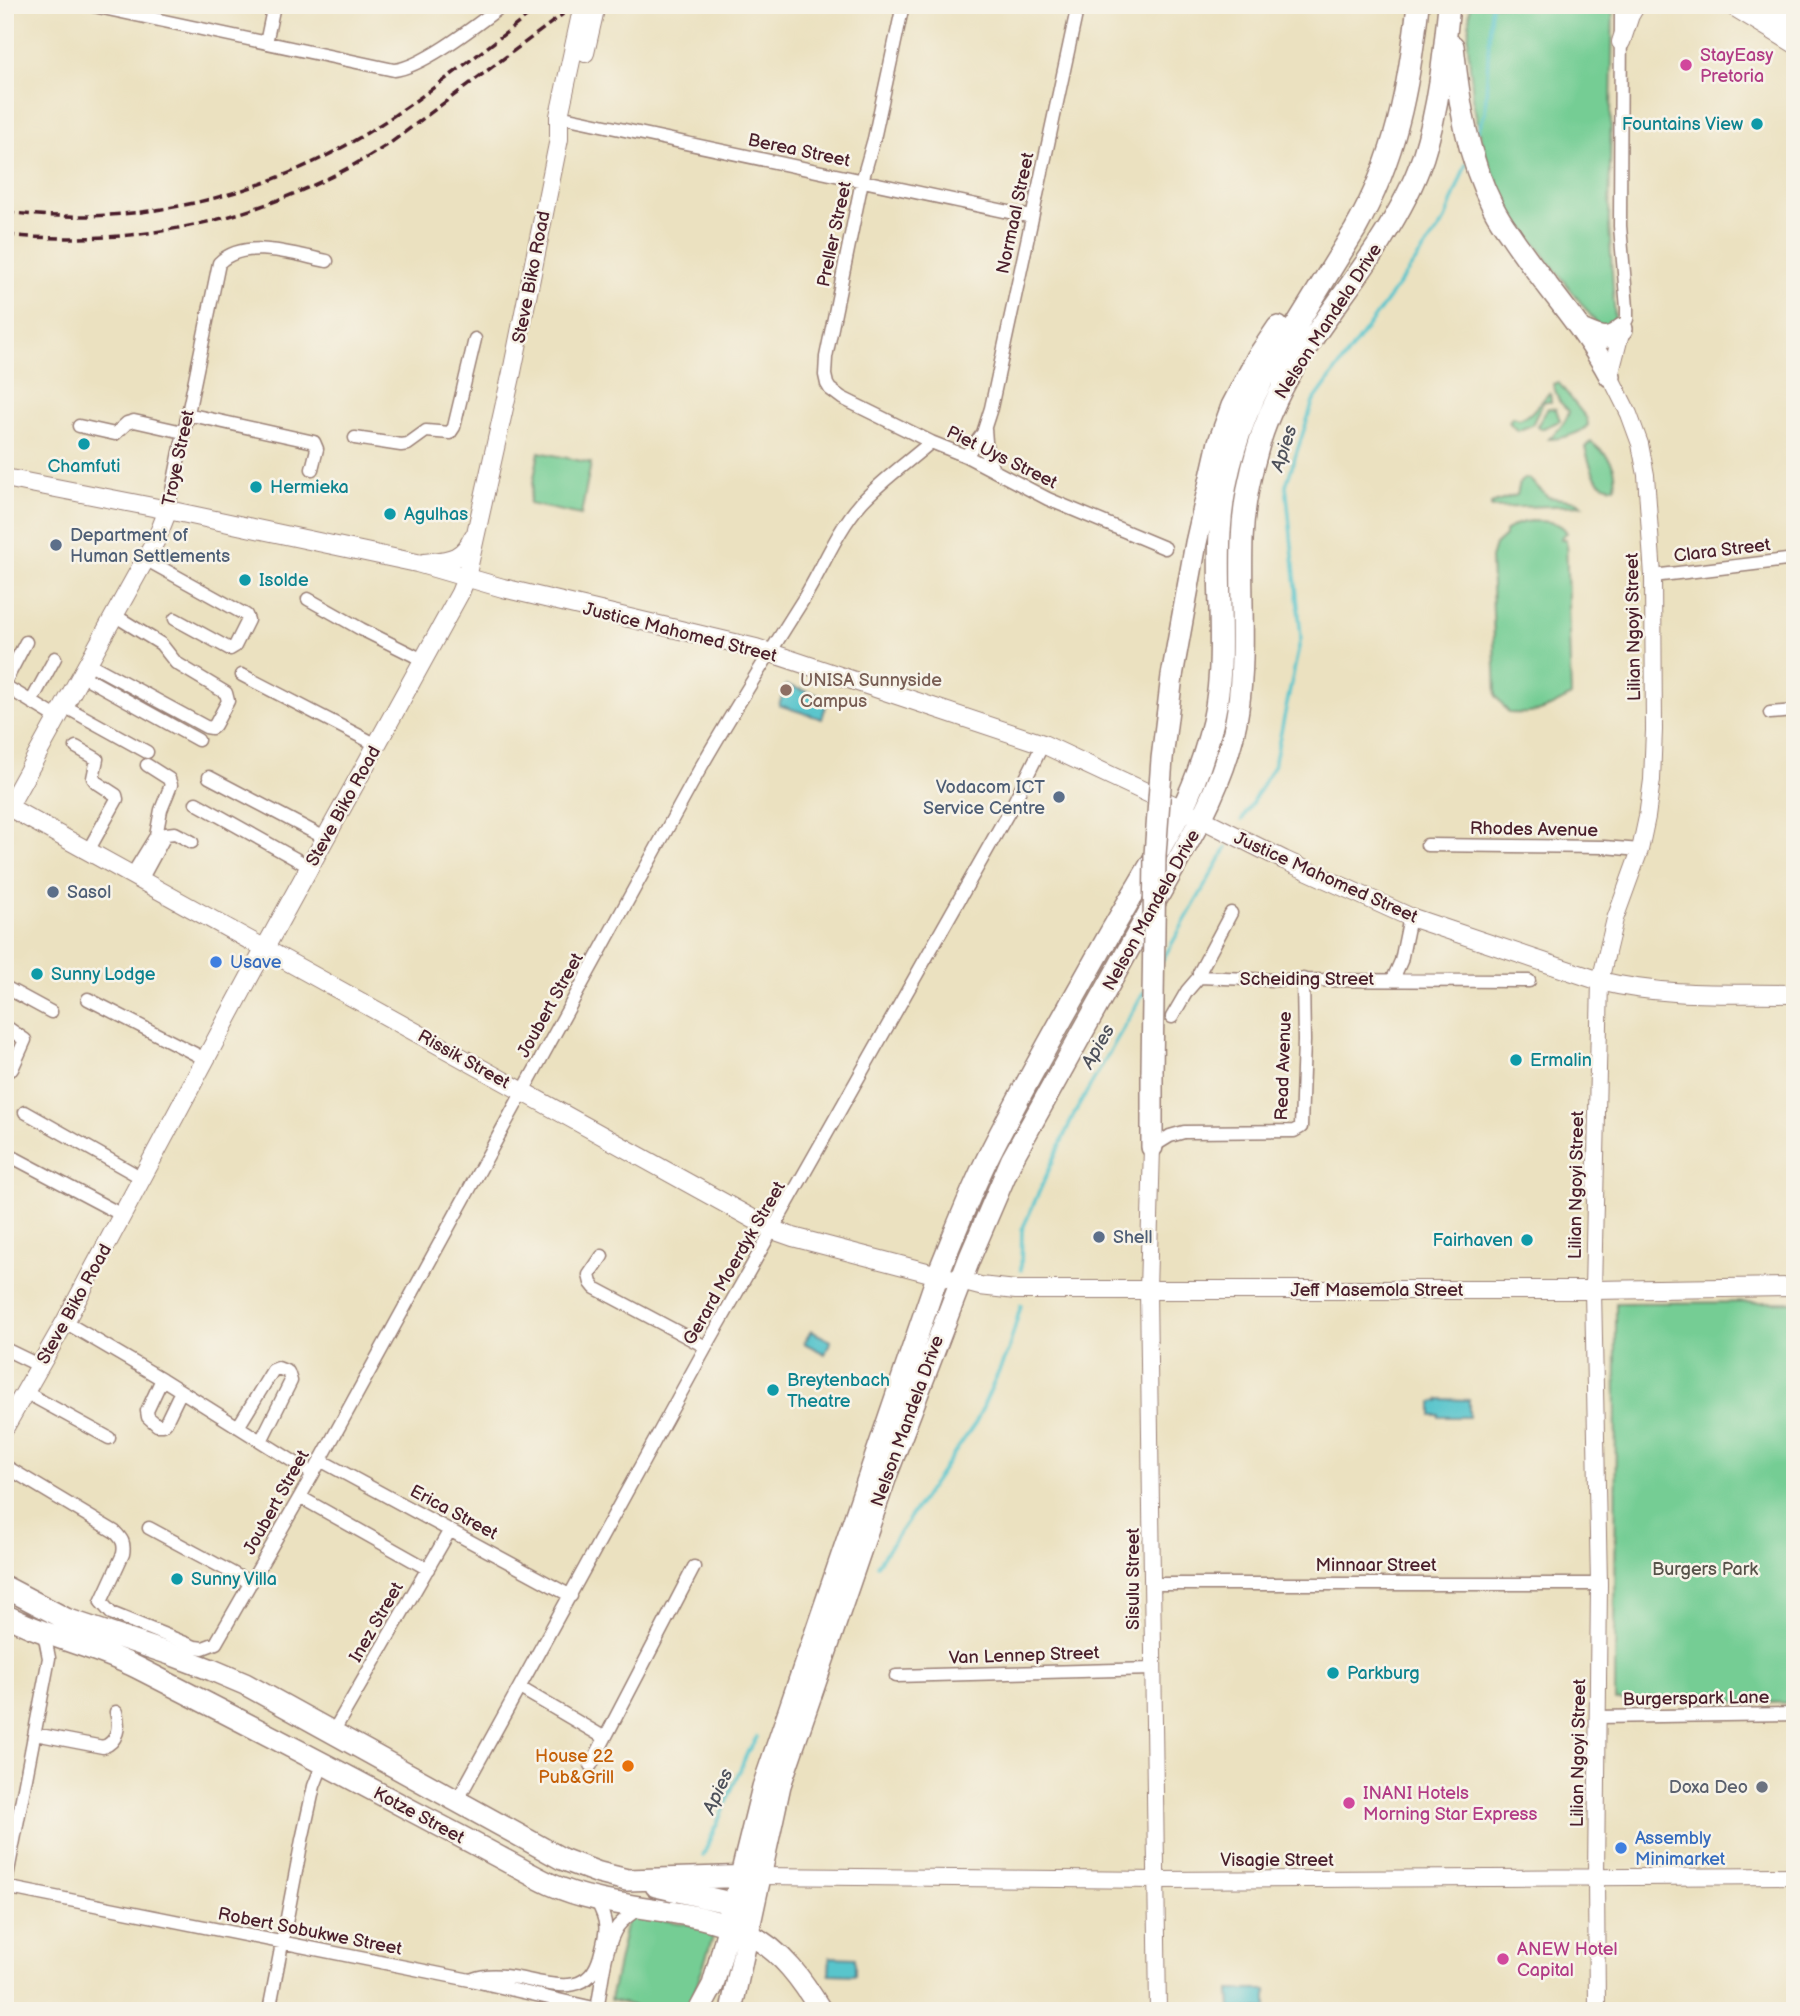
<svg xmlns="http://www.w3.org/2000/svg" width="1800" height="2016" font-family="'Balsamiq Sans',sans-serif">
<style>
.green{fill:#74cd94;stroke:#5f7660;stroke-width:2}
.water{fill:#58c5cc;stroke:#51727c;stroke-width:2}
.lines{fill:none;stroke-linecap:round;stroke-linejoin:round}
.stream{stroke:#58c5cc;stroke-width:3.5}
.minor-casing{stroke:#9a8076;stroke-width:15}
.tertiary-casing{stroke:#9a8076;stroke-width:18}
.secondary-casing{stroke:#9a8076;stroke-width:20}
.primary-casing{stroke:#9a8076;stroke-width:24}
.minor{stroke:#fff;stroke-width:12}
.tertiary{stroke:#fff;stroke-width:16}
.secondary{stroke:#fff;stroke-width:18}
.primary{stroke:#fff;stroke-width:21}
.rail{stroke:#4a1f2b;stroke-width:3.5;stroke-dasharray:10 5;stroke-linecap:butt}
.primary-bridge-casing{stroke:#9a8076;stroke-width:24;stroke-linecap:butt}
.primary-bridge{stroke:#fff;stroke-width:21}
.hotel-dot{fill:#d1479c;stroke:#f7f3e8;stroke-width:2.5}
.culture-dot{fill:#0f9aa8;stroke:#f7f3e8;stroke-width:2.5}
.service-dot{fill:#5c6f8a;stroke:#f7f3e8;stroke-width:2.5}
.education-dot{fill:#8d6e63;stroke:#f7f3e8;stroke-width:2.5}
.shop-dot{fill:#3f7fe0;stroke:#f7f3e8;stroke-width:2.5}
.food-dot{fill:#e8710a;stroke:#f7f3e8;stroke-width:2.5}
.worship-dot{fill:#6b7280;stroke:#f7f3e8;stroke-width:2.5}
.labels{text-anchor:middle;stroke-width:5;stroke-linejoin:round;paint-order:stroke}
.hotel-label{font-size:18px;fill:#b23c85;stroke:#f7f3e8;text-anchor:start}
.culture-label{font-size:18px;fill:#0d838f;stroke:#f7f3e8;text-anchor:start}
.street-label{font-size:18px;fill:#4a1f2b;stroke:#f7f3e8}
.service-label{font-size:18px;fill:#4e5e75;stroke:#f7f3e8;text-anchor:start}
.education-label{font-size:18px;fill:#785e54;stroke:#f7f3e8;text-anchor:start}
.shop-label{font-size:18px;fill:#366cbe;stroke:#f7f3e8;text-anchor:start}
.park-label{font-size:18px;fill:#57534a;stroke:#f7f3e8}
.food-label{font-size:18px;fill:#c56008;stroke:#f7f3e8;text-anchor:end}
.worship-label{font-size:18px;fill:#5b616d;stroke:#f7f3e8;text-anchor:end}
.water-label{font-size:19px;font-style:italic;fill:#4e515b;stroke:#f7f3e8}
</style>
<rect width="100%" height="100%" fill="#f7f3e8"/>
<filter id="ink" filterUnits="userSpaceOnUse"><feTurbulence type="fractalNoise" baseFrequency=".0143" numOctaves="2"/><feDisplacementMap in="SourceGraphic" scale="14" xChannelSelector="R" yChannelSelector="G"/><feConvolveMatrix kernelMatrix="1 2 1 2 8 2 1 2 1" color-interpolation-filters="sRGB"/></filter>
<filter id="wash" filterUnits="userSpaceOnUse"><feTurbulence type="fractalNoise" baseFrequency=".00686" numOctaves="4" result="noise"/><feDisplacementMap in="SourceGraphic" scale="28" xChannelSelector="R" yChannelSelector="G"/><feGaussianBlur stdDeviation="1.57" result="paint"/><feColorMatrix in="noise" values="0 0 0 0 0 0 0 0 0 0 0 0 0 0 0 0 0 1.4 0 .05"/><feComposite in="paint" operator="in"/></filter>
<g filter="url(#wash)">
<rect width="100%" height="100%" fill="#ebe1c0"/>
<!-- green -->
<path class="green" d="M 1470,5 L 1613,5 L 1609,223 L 1615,321 L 1608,326 L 1598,325 L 1510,211 L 1485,154 L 1474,107 L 1468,46 Z
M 1558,382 L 1587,419 L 1588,425 C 1580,434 1561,439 1549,439 C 1557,431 1567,422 1569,411 L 1559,401 L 1553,384 Z
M 1550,392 L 1551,402 L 1543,402 L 1532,425 L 1517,431 L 1509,422 L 1512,417 L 1520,419 L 1531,413 Z
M 1548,408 L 1556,409 L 1560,421 L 1541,429 L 1537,426 Z
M 1591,442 C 1608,456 1618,464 1615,487 C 1593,487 1591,466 1585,448 Z
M 539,452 L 591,463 L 581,515 L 529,504 Z
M 1524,479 L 1529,479 L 1548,497 L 1577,501 L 1582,505 L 1491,508 L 1491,504 L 1517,495 L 1520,482 Z
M 1532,521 C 1545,522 1560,520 1567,533 L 1562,536 L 1561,539 L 1566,539 L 1571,696 C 1546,710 1538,715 1509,713 L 1496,696 L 1491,558 L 1495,545 L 1505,536 L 1505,532 C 1512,524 1522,522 1532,521 Z
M 1795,1302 L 1795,1703 L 1615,1701 L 1616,1303 Z
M 634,1916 L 716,1928 L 688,2011 L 655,2011 L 610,2000 L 627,1921 Z"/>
<!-- water -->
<path class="water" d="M 786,685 L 828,698 L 822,719 L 779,705 Z
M 811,1331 L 831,1341 L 825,1354 L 804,1343 Z
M 1439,1399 L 1469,1400 L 1469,1417 L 1439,1417 L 1439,1415 L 1432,1415 L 1432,1402 L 1439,1401 Z
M 830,1957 L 855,1958 L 855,1975 L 829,1974 Z
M 1230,1990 L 1267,1990 L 1267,2009 L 1231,2009 Z"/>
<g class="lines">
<!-- stream -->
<path class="stream" d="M 1478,130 L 1485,113 L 1491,5
M 1242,820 L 1274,765 L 1301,637 L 1286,485 L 1313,402 L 1444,222 L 1466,164
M 1162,961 L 1227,847
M 1021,1270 L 1022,1230 L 1073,1116 L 1144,992
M 877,1565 L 976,1422 L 1008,1351 L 1021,1305
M 703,1856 L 748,1751 L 757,1737"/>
</g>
</g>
<g filter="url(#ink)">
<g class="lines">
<!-- minor casing -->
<g class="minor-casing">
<path id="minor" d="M 89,5 L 394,70 C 422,68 479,23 503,5
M 903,5 L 874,139 L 862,181 L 826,357 L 825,375 L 827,384 L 830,389 L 842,398 L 931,442 L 966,456 L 1048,499 L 1165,548
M 1621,5 L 1620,226 L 1627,308 L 1627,319 L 1622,329
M 266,43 L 274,5
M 559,116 L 1032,217
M 187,414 L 314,442 L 317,449 L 312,469
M 79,426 L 115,434 L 127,423 L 134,421 L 183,432
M 985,429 L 987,455 L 993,470
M 355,438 L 401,445 L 408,444 L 426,431 L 450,433 L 454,427 L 475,339
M 966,456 L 983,433 L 991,408 L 1078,5
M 168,510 L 219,263 C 245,237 296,255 327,261
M 145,559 L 246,615 L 248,620 L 235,646 L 230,649 L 175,619
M 1653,576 L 1795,559
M 308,599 L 361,629 L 423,660
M 88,663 L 206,727 L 212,728 L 215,725 L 228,701 L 226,693 L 176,663 L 161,644 L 114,615
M 81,675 L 198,740
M 242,675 L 377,745
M 5,682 L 26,642
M 5,686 L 58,718
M 31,702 L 55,658
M 64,706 L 147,752
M 1770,713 L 1795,711
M 76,747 L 97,759 L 93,778 L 96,782 L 116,795 L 117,799 L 88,851
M 209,777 L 325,838
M 196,803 L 310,867
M 1427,845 L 1604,847 L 1640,850
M 132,875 L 156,836 L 161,810 L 171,785 L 169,779 L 147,765
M 141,880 L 166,834 L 175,833 L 192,842
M 1199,977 L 1274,980 L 1529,981
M 1393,979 L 1401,961 L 1410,917
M 5,987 L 51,1012
M 88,999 L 205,1059
M 1172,1017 L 1187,991 L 1199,977 L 1199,973 L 1231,913
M 5,1026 L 25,1040 L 12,1069 L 5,1071
M 25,1112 L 142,1178
M 1152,1147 L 1170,1136 L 1184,1132 L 1294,1131 L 1301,1127 L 1304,1041 L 1303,979
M 5,1153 L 122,1215
M 602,1256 L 589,1275 L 591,1283 L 595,1288 L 706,1347
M 65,1322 L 162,1379 L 313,1474
M 5,1349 L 40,1366
M 162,1379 L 147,1411 L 148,1417 L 157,1425 L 163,1425 L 166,1422 L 181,1391
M 25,1392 L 109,1438
M 238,1427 L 273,1370 L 278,1368 L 288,1372 L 291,1381 L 261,1441
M 320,1460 L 571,1596
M 5,1466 L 115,1532 C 122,1539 125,1543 123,1554 L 101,1602 L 111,1613 L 195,1647 L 203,1648 L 216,1643 L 313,1474 L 701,767 C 733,711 767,657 801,603 C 822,570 836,531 862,502 C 882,480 908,462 931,442
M 300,1497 L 428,1569
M 149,1528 L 251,1583
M 1152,1584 L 1599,1584
M 896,1676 L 1152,1669
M 520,1688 L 605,1738 L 694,1567
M 1598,1717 L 1795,1714
M 333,1732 L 450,1530
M 35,1734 L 103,1747 C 118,1742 120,1726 116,1712
M 591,1765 L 605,1738
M 457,1801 L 706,1347 L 1012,806 L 1043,744
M 5,1887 L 470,1980 L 607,2011
M 5,1887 L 49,1658 L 44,1633
M 473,1979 C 517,1962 584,2016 600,1956 C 607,1931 609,1923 596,1900
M 597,2009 C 602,1985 604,1946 618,1926 C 624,1919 632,1913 640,1908
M 269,2011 L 302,1840 L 314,1786 L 323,1763"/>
</g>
<!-- tertiary casing -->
<g class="tertiary-casing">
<path id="tertiary" d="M 1152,1147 L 1148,1290 L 1158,2011
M 760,1876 L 1157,1880 L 1795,1876
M 1597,2011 L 1596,1877 L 1599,1584 L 1593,1290 L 1600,981 L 1615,919 L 1640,850 L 1647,817 L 1652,780 L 1654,730 L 1653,576 L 1646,475 L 1640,444 L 1629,414 L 1610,376 L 1622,329"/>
</g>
<!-- secondary casing -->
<g class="secondary-casing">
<path id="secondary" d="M 1731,5 L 1795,44
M 1761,5 L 1795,26
M 1621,42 L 1630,15 L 1636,5
M 585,53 L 596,5
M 5,478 L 168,510 L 417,563 L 503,588 L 756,648 L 1043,744 L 1182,809 L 1284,860 L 1410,917 L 1600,981 C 1664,997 1730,993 1795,994
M 424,563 C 448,560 462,561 473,537
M 5,805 L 773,1230 L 793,1237 L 980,1286 L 1016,1290 L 1593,1290 L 1795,1287
M 5,813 L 156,540 L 168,510
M 5,1427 L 65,1322 L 265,948 L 460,593 L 466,578 L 512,372 L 559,139 L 559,116 L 583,5"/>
</g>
<!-- primary casing -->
<g class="primary-casing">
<path id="primary" d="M 1453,46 C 1459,101 1467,157 1493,207 C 1498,217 1504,226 1510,234 C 1542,283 1582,324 1610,376
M 1582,330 C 1598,337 1608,343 1622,329
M 1172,676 L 1196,543 L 1219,442 L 1232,406 L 1257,358 L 1278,327
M 1152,1072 L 1152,1147
M 5,1587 L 66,1619 L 170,1654 L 212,1670 L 245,1684 L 562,1859 L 599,1873 L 627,1880 L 754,1876
M 5,1615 C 48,1638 95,1646 138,1668 C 226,1713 314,1758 401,1805 C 433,1822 466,1839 499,1857 C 516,1866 533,1876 550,1884 C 613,1913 689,1904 750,1935 C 782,1951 803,1981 821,2011
M 656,1886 L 722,1901 L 733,1909 L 739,1920
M 699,2011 L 713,1985 L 721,1956 L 763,1787 L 938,1274 C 954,1235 969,1195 988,1157 C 1024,1085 1065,1014 1104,944 C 1129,899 1157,856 1181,811 C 1193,788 1202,762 1209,737 C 1229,671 1216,600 1220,532 C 1223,479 1238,428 1262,381 L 1355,230 C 1396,157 1409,87 1418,5
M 731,2011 L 780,1785 L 886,1476 L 970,1257 L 1012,1159 L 1201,819 C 1218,785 1233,748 1238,709 C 1246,653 1240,596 1242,540 C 1243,510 1249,479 1257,451 C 1278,371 1337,309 1380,242 C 1396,217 1414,184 1423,157 C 1439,107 1444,56 1449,5"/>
</g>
<!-- minor -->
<use href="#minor" class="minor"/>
<!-- tertiary -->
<use href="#tertiary" class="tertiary"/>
<!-- secondary -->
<use href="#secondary" class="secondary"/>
<!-- primary -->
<use href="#primary" class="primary"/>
<!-- rail -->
<path class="rail" d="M 5,212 C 127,227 252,201 357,139 C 422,100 482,51 542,5
M 5,235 C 144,248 271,219 389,144 L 563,14"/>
<!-- primary-bridge casing -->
<g class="primary-bridge-casing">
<path id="primary-bridge" d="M 1152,1072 L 1155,855 L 1162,759 L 1172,676"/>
</g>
<!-- primary-bridge -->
<use href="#primary-bridge" class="primary-bridge"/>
</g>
</g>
<!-- markers -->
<g class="hotel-dot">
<circle cx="1686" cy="65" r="7"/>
<circle cx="1349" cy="1803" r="7"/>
<circle cx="1503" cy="1959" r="7"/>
</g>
<g class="culture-dot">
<circle cx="1757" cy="124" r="7"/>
<circle cx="84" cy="444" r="7"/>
<circle cx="256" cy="487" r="7"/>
<circle cx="390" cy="514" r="7"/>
<circle cx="245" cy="580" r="7"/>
<circle cx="37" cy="974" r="7"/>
<circle cx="1516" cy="1060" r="7"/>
<circle cx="1527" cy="1240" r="7"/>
<circle cx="773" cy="1390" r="7"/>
<circle cx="177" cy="1579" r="7"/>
<circle cx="1333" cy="1673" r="7"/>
</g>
<g class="service-dot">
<circle cx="56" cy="545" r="7"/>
<circle cx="1059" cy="797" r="7"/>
<circle cx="53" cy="892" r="7"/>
<circle cx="1099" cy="1237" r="7"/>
</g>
<circle class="education-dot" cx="786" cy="690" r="7"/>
<g class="shop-dot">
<circle cx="216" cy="962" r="7"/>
<circle cx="1621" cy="1848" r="7"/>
</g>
<circle class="food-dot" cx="628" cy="1766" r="7"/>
<circle class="worship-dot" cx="1762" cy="1787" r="7"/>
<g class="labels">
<!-- hotel labels -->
<g class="hotel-label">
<text x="1700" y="61">StayEasy<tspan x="1700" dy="21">Pretoria</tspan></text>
<text x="1363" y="1799">INANI Hotels<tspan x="1363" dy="21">Morning Star Express</tspan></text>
<text x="1517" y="1955">ANEW Hotel<tspan x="1517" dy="21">Capital</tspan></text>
</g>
<!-- culture labels -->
<g class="culture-label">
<text x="1743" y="130" text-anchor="end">Fountains View</text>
<text x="84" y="472" text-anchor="middle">Chamfuti</text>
<text x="270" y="493">Hermieka</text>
<text x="404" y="520">Agulhas</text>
<text x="259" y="586">Isolde</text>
<text x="51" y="980">Sunny Lodge</text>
<text x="1530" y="1066">Ermalin</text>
<text x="1513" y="1246" text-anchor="end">Fairhaven</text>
<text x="787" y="1386">Breytenbach<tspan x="787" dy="21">Theatre</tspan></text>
<text x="191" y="1585">Sunny Villa</text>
<text x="1347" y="1679">Parkburg</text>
</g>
<!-- street labels -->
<g class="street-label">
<text transform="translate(799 150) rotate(12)" y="6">Berea Street</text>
<text transform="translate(1015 213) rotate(-78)" y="6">Normaal Street</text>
<text transform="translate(834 234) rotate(-78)" y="6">Preller Street</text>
<text transform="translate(531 277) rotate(-79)" y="6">Steve Biko Road</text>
<text transform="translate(1328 321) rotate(-57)" y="6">Nelson Mandela Drive</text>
<text transform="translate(1002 457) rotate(26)" y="6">Piet Uys Street</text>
<text transform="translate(178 458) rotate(-78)" y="6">Troye Street</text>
<text transform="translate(1722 550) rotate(-7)" y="6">Clara Street</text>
<text transform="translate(1633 627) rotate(-91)" y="6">Lilian Ngoyi Street</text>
<text transform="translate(680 632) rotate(14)" y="6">Justice Mahomed Street</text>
<text transform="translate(343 806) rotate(-61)" y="6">Steve Biko Road</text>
<text transform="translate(1534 829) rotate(1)" y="6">Rhodes Avenue</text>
<text transform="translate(1326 877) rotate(24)" y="6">Justice Mahomed Street</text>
<text transform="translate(1151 910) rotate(-61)" y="6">Nelson Mandela Drive</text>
<text x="1307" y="985">Scheiding Street</text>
<text transform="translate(550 1005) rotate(-61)" y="6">Joubert Street</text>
<text transform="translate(464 1059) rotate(29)" y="6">Rissik Street</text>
<text transform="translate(1283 1066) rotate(-88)" y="6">Read Avenue</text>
<text transform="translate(1576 1185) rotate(-89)" y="6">Lilian Ngoyi Street</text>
<text transform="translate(734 1263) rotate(-60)" y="6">Gerard Moerdyk Street</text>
<text x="1377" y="1296">Jeff Masemola Street</text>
<text transform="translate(74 1304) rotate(-61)" y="6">Steve Biko Road</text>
<text transform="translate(907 1421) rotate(-70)" y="6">Nelson Mandela Drive</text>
<text transform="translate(276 1502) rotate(-61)" y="6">Joubert Street</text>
<text transform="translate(454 1512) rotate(28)" y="6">Erica Street</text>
<text x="1376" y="1571">Minnaar Street</text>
<text transform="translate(1133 1579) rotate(-90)" y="6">Sisulu Street</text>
<text transform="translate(376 1622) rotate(-60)" y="6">Inez Street</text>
<text transform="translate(1024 1655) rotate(-2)" y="6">Van Lennep Street</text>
<text transform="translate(1696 1698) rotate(-1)" y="6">Burgerspark Lane</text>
<text transform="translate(1578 1753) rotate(-89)" y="6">Lilian Ngoyi Street</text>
<text transform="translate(419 1815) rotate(28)" y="6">Kotze Street</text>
<text x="1277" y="1866">Visagie Street</text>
<text transform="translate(310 1931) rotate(11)" y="6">Robert Sobukwe Street</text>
</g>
<!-- service labels -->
<g class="service-label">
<text x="70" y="541">Department of<tspan x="70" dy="21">Human Settlements</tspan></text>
<text x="1045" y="793" text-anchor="end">Vodacom ICT<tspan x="1045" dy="21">Service Centre</tspan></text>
<text x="67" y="898">Sasol</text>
<text x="1113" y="1243">Shell</text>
</g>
<!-- education labels -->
<g class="education-label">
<text x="800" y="686">UNISA Sunnyside<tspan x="800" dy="21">Campus</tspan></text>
</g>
<!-- shop labels -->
<g class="shop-label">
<text x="230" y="968">Usave</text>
<text x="1635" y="1844">Assembly<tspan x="1635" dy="21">Minimarket</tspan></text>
</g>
<!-- park labels -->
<g class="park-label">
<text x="1705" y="1575">Burgers Park</text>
</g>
<!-- food labels -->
<g class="food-label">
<text x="614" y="1762">House 22<tspan x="614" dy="21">Pub&amp;Grill</tspan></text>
</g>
<!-- worship labels -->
<g class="worship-label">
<text x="1748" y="1793">Doxa Deo</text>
</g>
<!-- water labels -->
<g class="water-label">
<text transform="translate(1283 448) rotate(-72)" y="7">Apies</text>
<text transform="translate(1097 1046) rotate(-60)" y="7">Apies</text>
<text transform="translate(717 1791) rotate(-65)" y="7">Apies</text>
</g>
</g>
<!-- margin -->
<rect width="1800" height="2016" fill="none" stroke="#f7f3e8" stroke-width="28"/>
</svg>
